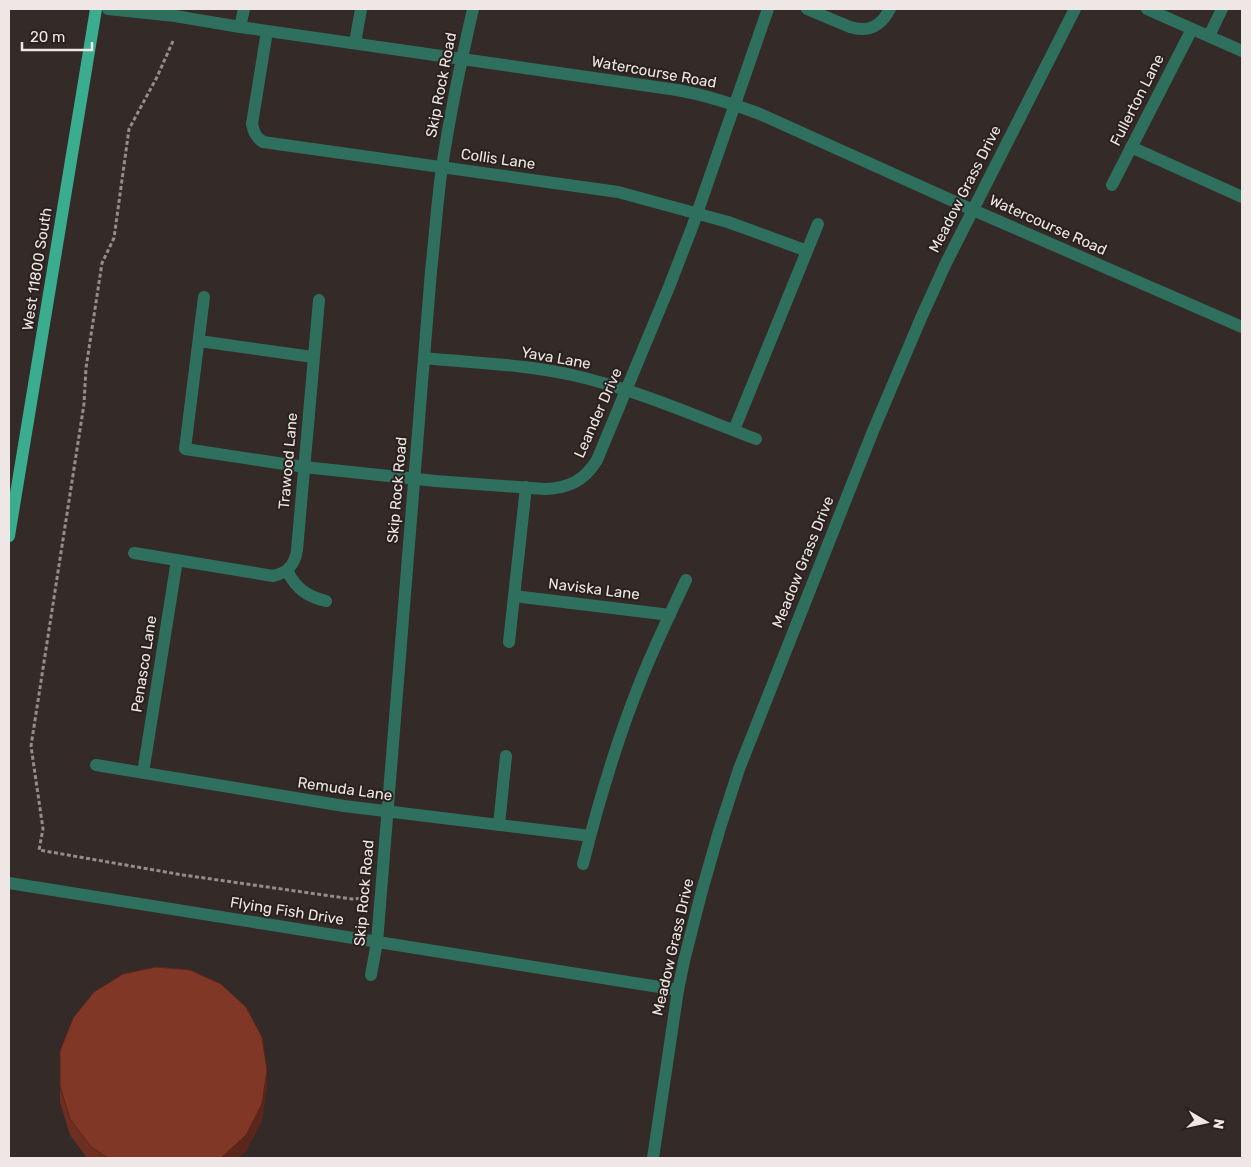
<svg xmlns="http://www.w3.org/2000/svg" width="1251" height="1167" font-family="Rubik,sans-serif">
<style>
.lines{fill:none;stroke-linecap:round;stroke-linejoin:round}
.path{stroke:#958d8b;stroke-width:3;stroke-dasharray:4 2.5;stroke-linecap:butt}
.minor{stroke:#2e705d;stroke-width:12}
.major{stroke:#3bad8f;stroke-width:12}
.wall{fill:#6e2f21}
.shaded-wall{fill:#5a261b}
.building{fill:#803726;stroke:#5a261b}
.labels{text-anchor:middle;stroke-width:4;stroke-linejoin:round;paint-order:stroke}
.street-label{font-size:15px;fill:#eee7e5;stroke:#2a201e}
</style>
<rect width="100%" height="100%" fill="#342a27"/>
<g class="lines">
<!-- path -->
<path class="path" d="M 173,41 L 157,77 L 129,129 L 114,238 L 102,263 L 86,368 L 84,404 L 31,746 L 43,829 L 39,850 L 183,875 L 352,899 L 363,898"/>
<!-- minor -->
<path class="minor" d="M 108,9 L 175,16 L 240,27 L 677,90 C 706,95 733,104 760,114 L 973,210 L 1242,327
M 807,9 L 850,27 C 869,33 881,26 890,9
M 1147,9 L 1242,51
M 240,27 L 244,9
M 267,31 L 252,124 C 254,133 256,137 263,142 L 618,192 L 728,222 L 807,251
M 1209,36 L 1222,9
M 355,43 L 361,9
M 1131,147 L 1242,197
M 1112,185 L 1192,29
M 204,297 L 185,449 L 304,467 L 436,481 L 545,489 C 569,488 584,481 597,460 L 669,287 L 693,225 L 768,9
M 199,341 L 313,357
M 424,358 C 473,363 524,364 572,375 C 635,389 695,416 756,439
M 734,430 L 818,224
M 134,553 L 273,576 C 288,573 295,564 297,550 L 319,300
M 287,571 C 297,589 306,596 326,601
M 514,596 L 670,615
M 509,642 L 526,487
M 96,765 L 344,806 L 590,836
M 143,773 L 177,560
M 499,825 L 506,756
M 583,864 C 599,800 618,736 643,675 C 656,643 671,612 686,580
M 9,883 L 678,990
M 371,975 L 377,942 L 431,271 C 435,236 437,202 442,167 C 450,114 461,61 473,9
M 653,1158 L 678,990 L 684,961 L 701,894 L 719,831 L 739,769 L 873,431 L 921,318 L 946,263 L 1075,9"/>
<!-- major -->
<path class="major" d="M 9,536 L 96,9"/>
</g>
<!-- wall -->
<path class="wall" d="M 60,1086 L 267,1086 L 262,1120 L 246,1151 L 238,1158 L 87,1158 L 70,1135 L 60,1102 Z"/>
<!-- shaded-wall -->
<path class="shaded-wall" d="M 267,1070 L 267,1086 L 262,1120 L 246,1151 L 238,1158 L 221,1158 Z"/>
<!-- building -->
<path class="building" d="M 156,967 L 190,970 L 221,984 L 246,1007 L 262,1037 L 267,1070 L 262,1104 L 246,1135 L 221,1158 L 108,1158 L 91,1147 L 70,1119 L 60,1086 L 60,1051 L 73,1018 L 94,992 L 123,974 Z"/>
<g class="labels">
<!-- street labels -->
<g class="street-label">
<text transform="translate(654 72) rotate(10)" y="5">Watercourse Road</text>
<text transform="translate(441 85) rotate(-79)" y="5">Skip Rock Road</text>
<text transform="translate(1137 100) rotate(-63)" y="5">Fullerton Lane</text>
<text transform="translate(498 159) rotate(8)" y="5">Collis Lane</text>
<text transform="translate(965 189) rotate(-63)" y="5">Meadow Grass Drive</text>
<text transform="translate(1048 225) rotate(24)" y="5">Watercourse Road</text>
<text transform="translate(37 269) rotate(-81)" y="5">West 11800 South</text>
<text transform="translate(556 358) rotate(10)" y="5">Yava Lane</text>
<text transform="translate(598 413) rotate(-66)" y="5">Leander Drive</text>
<text transform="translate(288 461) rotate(-85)" y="5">Trawood Lane</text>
<text transform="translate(397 490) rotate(-85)" y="5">Skip Rock Road</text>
<text transform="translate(803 562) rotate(-68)" y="5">Meadow Grass Drive</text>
<text transform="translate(594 589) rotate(7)" y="5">Naviska Lane</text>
<text transform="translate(144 664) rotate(-81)" y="5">Penasco Lane</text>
<text transform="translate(345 789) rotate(8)" y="5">Remuda Lane</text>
<text transform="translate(364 893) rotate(-85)" y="5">Skip Rock Road</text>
<text transform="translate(287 911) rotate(9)" y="5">Flying Fish Drive</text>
<text transform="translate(673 947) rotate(-77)" y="5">Meadow Grass Drive</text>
</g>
</g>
<!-- border -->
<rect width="1251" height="1167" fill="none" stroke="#eee7e5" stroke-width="20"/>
<!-- north arrow -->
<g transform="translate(1206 1122) rotate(99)" stroke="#2a201e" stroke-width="4" paint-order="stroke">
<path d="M0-4L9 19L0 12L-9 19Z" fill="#eee7e5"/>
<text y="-8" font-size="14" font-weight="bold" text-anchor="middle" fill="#eee7e5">N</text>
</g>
<!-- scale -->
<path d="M22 42v8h70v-8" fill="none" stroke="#eee7e5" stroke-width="2.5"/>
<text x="30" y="42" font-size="15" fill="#eee7e5" stroke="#2a201e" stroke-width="4" paint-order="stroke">20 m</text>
</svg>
